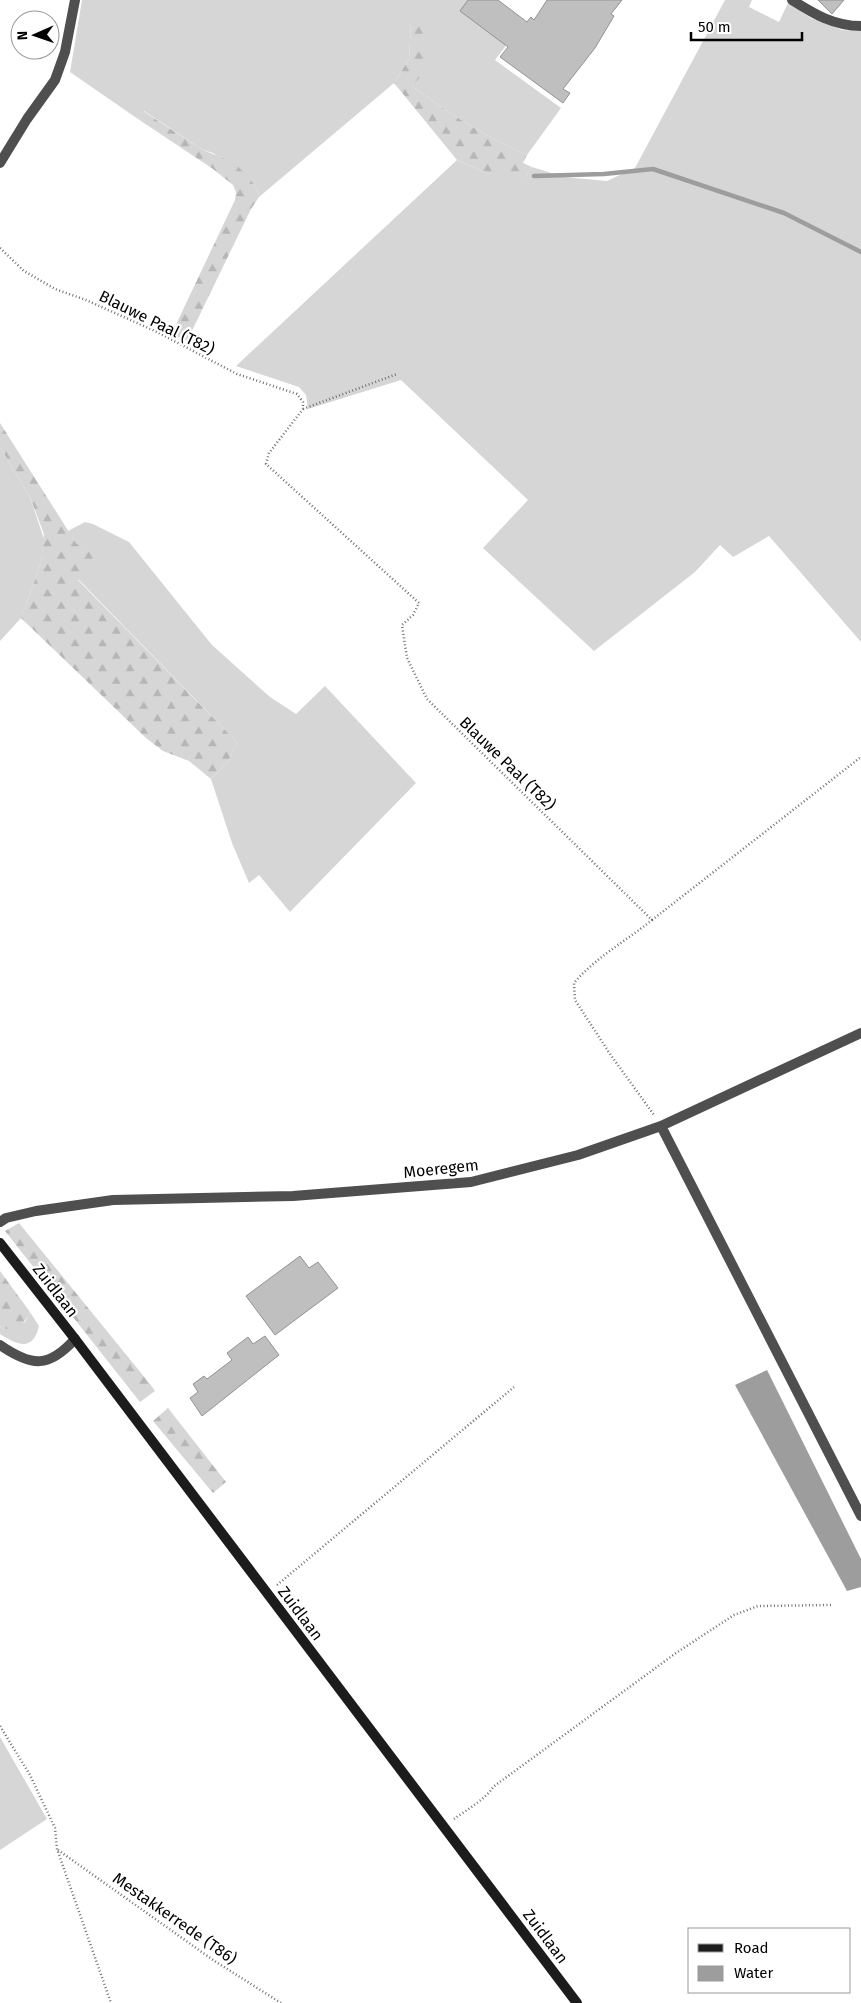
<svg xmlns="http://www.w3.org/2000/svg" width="861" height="2003" font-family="'Fira Sans',sans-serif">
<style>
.grass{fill:#d6d6d6}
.forest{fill:url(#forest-firs)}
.water{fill:#9d9d9d}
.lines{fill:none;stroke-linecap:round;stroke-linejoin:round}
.stream{stroke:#9d9d9d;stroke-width:4.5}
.building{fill:#bfbfbf;stroke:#939393}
.path{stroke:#717171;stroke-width:2.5;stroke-dasharray:1 2.5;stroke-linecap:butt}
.street{stroke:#4f4f4f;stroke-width:10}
.secondary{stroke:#1c1c1c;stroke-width:10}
.labels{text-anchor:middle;stroke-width:4.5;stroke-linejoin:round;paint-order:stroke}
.street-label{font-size:16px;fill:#000;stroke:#fff}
</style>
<defs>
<pattern id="forest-firs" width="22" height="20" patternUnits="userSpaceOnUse" patternTransform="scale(1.25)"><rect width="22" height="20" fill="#d6d6d6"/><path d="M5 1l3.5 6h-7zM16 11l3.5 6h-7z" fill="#b6b6b6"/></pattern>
</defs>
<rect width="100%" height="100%" fill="#fff"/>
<!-- grass -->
<path class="grass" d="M 82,0 L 491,0 L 523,23 L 495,60 L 561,108 L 527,155 C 486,137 448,113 412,86 L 411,23 L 409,59 L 394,83 L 259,197 L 254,184 L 213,153 L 203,150 L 144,111 L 138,119 L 70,72 Z
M 725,0 L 752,0 L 749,7 L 779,22 L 788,3 L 811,18 L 842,30 L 861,31 L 861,642 L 769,536 L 733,557 L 720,545 L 695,572 L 594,651 L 483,548 L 528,500 L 401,380 L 308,409 L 306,395 L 299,387 L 236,366 L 457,160 L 487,173 L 525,178 L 532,167 L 564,177 L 607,181 L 635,168 Z
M 0,447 L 30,497 L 44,539 L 41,563 L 21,618 L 0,641 Z
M 85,522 L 93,524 L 129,542 L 212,645 L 270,697 L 296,714 L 325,686 L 416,783 L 290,912 L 259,875 L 249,883 L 232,843 L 211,779 L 228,762 L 237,742 L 78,579 L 92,555 L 76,543 L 68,531 Z
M 30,1312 L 39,1326 C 33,1352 17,1345 0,1334 L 0,1326 L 4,1329 L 25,1322 Z
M 0,1737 L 47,1819 L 0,1850 Z"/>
<!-- forest -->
<path class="forest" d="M 411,23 L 418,23 L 424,27 L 428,52 L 422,75 L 412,86 C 448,113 486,137 527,155 L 523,163 L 532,167 L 525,178 L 518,179 L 487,173 L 457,160 L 394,83 L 409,59 Z
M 143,111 L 203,150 L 235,163 L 254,184 L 259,197 L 251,209 L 188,339 L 184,341 L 172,333 L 235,200 L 236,192 L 233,185 L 213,169 L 138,119 Z
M 0,423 L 76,543 L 92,554 L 94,568 L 78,580 L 237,742 L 228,762 L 211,779 L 189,761 L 163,751 L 146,738 L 21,618 L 41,563 L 44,534 L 30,497 L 0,447 Z
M 19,1223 L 150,1384 L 155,1391 L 140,1402 L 5,1231 Z
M 0,1271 L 30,1312 C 24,1325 18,1328 4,1329 L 0,1326 Z
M 168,1408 L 226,1482 L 213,1493 L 153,1421 Z"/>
<!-- water -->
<path class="water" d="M 767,1370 L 861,1559 L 861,1587 L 847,1591 L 735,1385 Z"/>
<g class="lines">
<!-- stream -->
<path class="stream" d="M 534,176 L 604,174 L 653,169 L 784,213 L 861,252"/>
</g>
<!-- building -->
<path class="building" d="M 468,0 L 498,0 L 527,22 L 531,17 L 534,20 L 547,0 L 622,0 L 611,14 L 614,16 L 595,48 L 563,89 L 570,93 L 563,103 L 500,57 L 508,47 L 460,11 Z
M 818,0 L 844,0 L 832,14 Z
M 300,1256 L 309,1268 L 318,1262 L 338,1288 L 275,1335 L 246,1296 Z
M 265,1336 L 279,1355 L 202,1416 L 190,1398 L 198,1392 L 193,1384 L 204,1376 L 207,1379 L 232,1360 L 227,1353 L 248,1337 L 253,1344 Z"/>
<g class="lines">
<!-- path -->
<path class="path" d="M 0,248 L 24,271 L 55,289 L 86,300 L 155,331 L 237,374 L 297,394 L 303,402 L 303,409 L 269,453 L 266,464 L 419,603 L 413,615 L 402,625 L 407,658 L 427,699 L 652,920 C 626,941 596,957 574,983 L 575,1000 L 610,1054 L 654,1115
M 303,409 L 397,374
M 652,920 L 861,757
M 277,1585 L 514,1387
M 0,1726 L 30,1775 L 55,1828 L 57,1849 L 111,2003
M 454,1819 C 466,1810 485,1800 493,1787 L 676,1653 L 734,1615 L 758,1606 L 831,1605
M 58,1850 L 213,1960 L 281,2003"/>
<!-- street -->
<path class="street" d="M 792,0 C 814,14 834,26 861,26
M 0,163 L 27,119 L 55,80 L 65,52 L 75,0
M 661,1126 L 861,1516
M 0,1222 L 6,1218 L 36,1211 L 113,1200 L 293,1196 L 471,1182 L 578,1155 L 661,1126 L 861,1033
M 0,1345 C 32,1367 49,1368 75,1339"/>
<!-- secondary -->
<path class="secondary" d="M 0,1243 L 75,1339 L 577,2003"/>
</g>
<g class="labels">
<!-- street labels -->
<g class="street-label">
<text transform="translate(157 322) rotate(26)" y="6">Blauwe Paal (T82)</text>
<text transform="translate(508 763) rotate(44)" y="6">Blauwe Paal (T82)</text>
<text transform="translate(441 1168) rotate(-6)" y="6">Moeregem</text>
<text transform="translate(56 1290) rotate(52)" y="6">Zuidlaan</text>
<text transform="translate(301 1613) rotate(53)" y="6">Zuidlaan</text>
<text transform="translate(175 1918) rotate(35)" y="6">Mestakkerrede (T86)</text>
<text transform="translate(546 1936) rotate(53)" y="6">Zuidlaan</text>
</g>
</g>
<!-- legend -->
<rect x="688" y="1928" width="162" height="65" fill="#ffffff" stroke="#999999"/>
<rect x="698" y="1944" width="25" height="8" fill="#1c1c1c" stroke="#999999"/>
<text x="734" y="1953" font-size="15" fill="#000000">Road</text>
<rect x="698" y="1966" width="25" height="15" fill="#9d9d9d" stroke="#999999"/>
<text x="734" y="1978" font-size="15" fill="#000000">Water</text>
<!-- north arrow -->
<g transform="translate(35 35) rotate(268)"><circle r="24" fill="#ffffff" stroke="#999999"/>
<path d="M0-4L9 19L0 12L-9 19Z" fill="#000000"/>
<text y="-8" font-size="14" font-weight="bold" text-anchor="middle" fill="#000000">N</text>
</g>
<!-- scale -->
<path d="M691 32v8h111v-8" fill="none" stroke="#000000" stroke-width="2.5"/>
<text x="698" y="32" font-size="15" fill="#000000" stroke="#ffffff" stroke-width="4" paint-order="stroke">50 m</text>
</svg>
